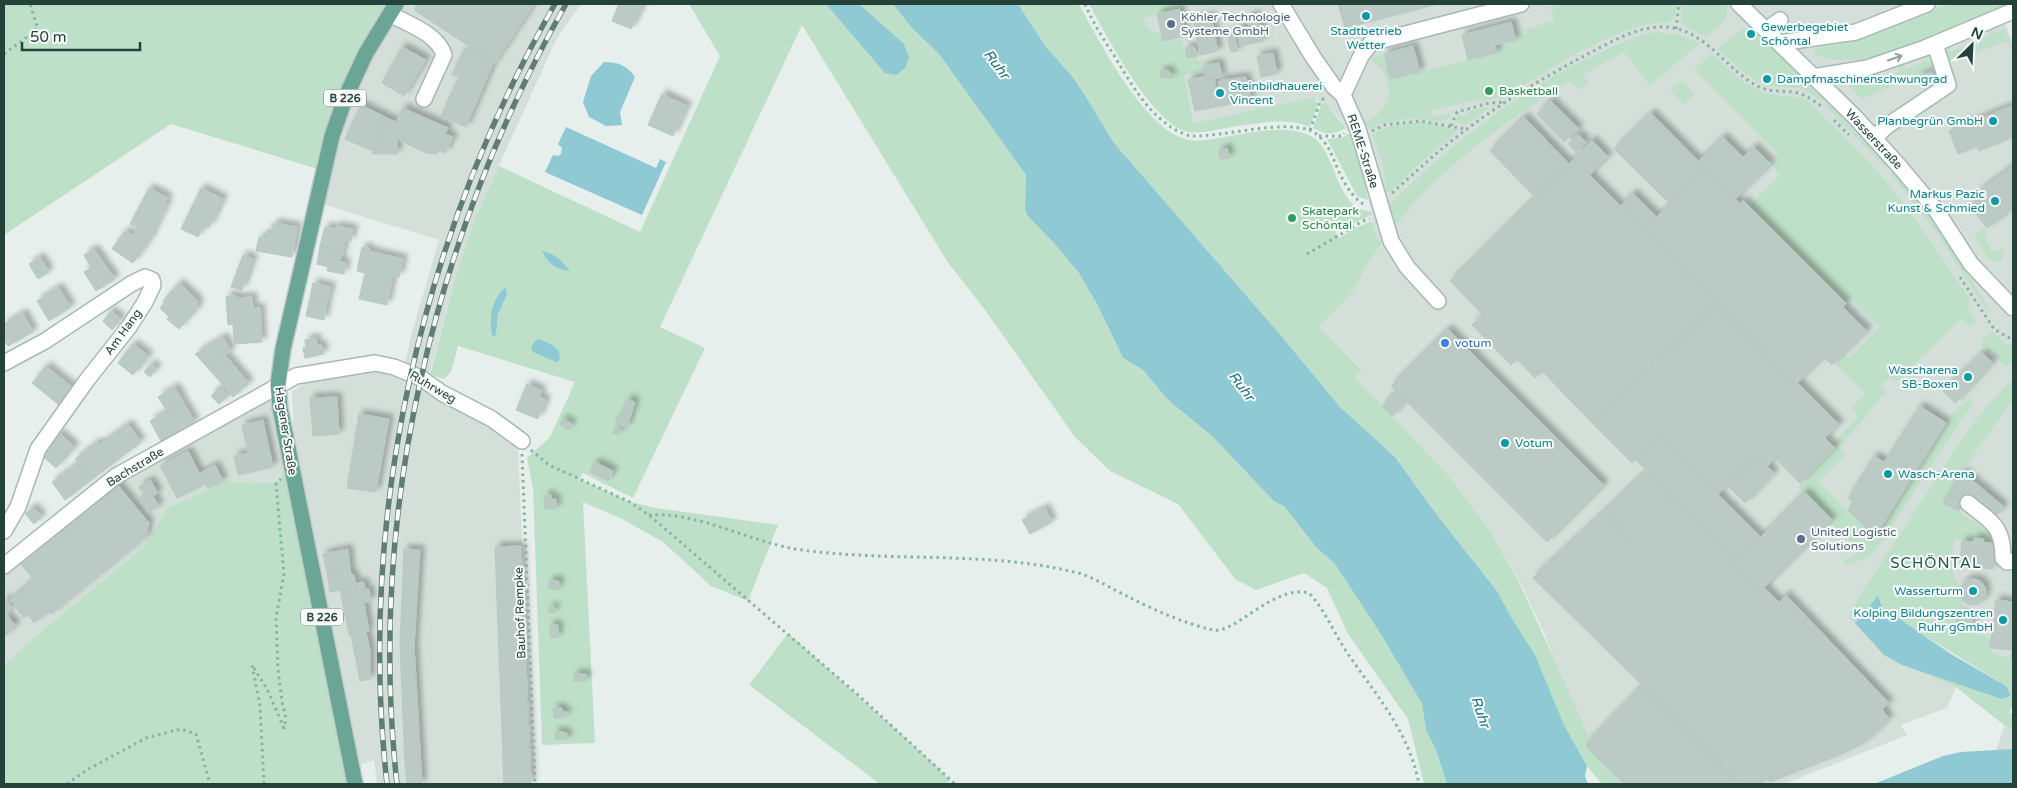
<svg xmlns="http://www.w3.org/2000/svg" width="2017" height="788" font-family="'Varela Round',sans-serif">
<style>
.built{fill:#d4dfda}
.green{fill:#bfe0c8}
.water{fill:#8ec9d4}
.building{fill:#bbcac4;stroke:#b8c9c2;filter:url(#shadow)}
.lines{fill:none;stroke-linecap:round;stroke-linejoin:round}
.minor-casing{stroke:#a8b8b2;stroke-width:18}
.major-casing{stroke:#c2cac8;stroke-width:18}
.path{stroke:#86b3a5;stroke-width:3;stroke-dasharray:2.5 4;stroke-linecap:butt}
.minor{stroke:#fff;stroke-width:15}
.major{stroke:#6aa596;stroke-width:15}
.rail-casing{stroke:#5f7d75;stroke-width:5.5}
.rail{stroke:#f7fbf9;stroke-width:4;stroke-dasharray:11;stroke-linecap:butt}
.oneway{stroke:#92a09c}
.culture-dot{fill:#0f9aa8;stroke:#f7fbf9;stroke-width:2}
.service-dot{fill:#5c6f8a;stroke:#f7fbf9;stroke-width:2}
.leisure-dot{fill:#2e9e5b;stroke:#f7fbf9;stroke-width:2}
.shop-dot{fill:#3f7fe0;stroke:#f7fbf9;stroke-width:2}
.labels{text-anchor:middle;stroke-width:4;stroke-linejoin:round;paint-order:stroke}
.shield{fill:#f7fbf9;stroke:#637a73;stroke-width:1}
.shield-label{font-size:11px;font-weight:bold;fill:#24423a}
.service-label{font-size:12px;fill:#4e5e75;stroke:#f7fbf9;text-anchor:start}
.culture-label{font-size:12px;fill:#0d838f;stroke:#f7fbf9;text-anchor:start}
.leisure-label{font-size:12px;fill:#27864d;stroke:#f7fbf9;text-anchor:start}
.street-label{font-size:12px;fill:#24423a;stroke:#f7fbf9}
.shop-label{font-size:12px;fill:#366cbe;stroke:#f7fbf9;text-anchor:start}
.water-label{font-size:14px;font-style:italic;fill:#1c6f80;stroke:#f7fbf9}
.quarter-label{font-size:15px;letter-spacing:1px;fill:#1f5548;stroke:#f7fbf9}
</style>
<defs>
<filter id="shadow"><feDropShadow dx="4.5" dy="-4.5" stdDeviation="2.5" flood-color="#0004"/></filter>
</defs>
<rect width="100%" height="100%" fill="#e6efeb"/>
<!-- built -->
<path class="built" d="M 406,4 L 581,4 L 556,40 L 476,216 L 455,279 L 425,390 L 518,442 L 531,784 L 377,784 L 374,760 L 359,765 L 295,466 L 292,391 L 305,383 L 370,370 L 391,376 L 402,376 L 413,329 L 439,240 L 316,202 L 366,53 Z
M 1117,4 L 1999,4 L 2013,44 L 2013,659 L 1992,652 L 1877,569 L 1851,612 L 1884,655 L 1902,665 L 1956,687 L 1947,708 L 1901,725 L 1907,735 L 1784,784 L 1624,784 L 1587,748 L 1545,635 L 1521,584 L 1491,532 L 1448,475 L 1355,377 L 1362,369 L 1319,327 L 1353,292 L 1366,267 L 1382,245 L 1376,234 L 1371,215 L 1364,167 L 1359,152 L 1342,121 L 1325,102 L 1321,105 L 1314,97 L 1193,123 Z
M 268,399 L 273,408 L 287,469 L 275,483 L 225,482 L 167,508 L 144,546 L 25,645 L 4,666 L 4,573 L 119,479 L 197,441 Z
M 2009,713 L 2013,714 L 2013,784 L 1984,784 Z"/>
<!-- green -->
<path class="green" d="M 4,4 L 396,4 L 366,53 L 324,171 L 171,124 L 4,235 Z
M 689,4 L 893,4 L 910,26 L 939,54 L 1026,175 L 1025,208 L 1079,273 L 1097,304 L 1123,358 L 1143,370 L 1167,399 L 1213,437 L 1274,500 L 1284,506 L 1317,548 L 1335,564 L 1382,636 L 1422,704 L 1426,730 L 1436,750 L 1447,784 L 1424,784 L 1408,719 L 1348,634 L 1327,588 L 1304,573 L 1256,590 L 1235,579 L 1178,504 L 1110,471 L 1075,437 L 985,310 L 947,261 L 802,25 L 660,327 L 705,348 L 633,498 L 583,473 L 579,479 L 630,502 L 656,508 L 778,525 L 748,601 L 711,586 L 663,542 L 622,519 L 583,502 L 595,743 L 542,745 L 533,488 L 527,458 L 550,437 L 575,382 L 458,346 L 451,372 L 444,379 L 430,375 L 455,279 L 476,216 L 499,166 L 640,232 L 720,56 Z
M 1018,4 L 1079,4 C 1099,41 1143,127 1185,139 C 1198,143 1217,138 1230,136 C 1255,132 1285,125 1309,135 C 1335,147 1334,196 1360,209 C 1363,210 1367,211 1371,212 L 1371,215 L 1335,232 L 1340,238 L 1351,230 L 1372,221 L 1376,234 L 1382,244 L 1366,267 L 1353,292 L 1319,327 L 1362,370 L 1355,377 L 1448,475 L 1491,532 L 1520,584 L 1590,739 L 1587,743 L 1587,748 L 1624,784 L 1602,784 L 1587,766 L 1563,723 L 1497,591 L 1437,515 L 1395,457 L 1340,407 L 1283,338 L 1114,143 L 1083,92 L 1071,75 L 1046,47 Z
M 1089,4 L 1191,4 L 1183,6 L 1185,15 L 1184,18 L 1182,18 L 1179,9 L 1144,18 C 1145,27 1151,34 1161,33 L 1163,41 L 1170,39 L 1170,42 L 1182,40 L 1186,59 L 1197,56 L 1198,61 L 1207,60 L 1208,65 L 1203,66 L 1204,71 L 1184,75 L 1193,123 L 1314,97 L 1318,104 L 1310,127 C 1287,117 1262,123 1238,126 C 1225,128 1201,134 1188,132 C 1152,124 1106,35 1089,4 Z
M 1558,4 L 1677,4 L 1675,17 L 1668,23 C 1662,24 1655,22 1649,24 C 1604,33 1542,73 1503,99 L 1499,97 L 1480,102 L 1479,99 L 1430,111 L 1432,116 L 1450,114 L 1450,118 C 1442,124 1429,120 1419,119 C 1403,119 1385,121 1371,128 L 1369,128 L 1365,122 C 1396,109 1396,77 1370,59 L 1384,54 L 1391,79 L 1497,53 L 1495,45 L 1516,40 L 1515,35 L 1527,34 L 1526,30 L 1554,20 L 1550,7 Z
M 1682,4 L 1726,4 C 1732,19 1717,28 1707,37 C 1686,26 1678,32 1682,4 Z
M 1947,4 L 2013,4 C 1974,21 1847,84 1812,51 C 1821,43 1831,47 1842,44 C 1878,36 1913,18 1947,4 Z
M 1992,28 L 1995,33 L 2004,29 L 2013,47 L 2013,53 L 2007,41 L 1949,64 L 1943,48 L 1949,45 L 1950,52 L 1990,36 L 1988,30 Z
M 1742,29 L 1752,29 L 1758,33 L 1824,100 L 1821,101 L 1803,89 L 1764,85 L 1745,73 L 1719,51 L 1719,48 Z
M 1650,32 L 1676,34 L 1700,43 L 1650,86 L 1624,52 L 1582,75 L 1589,83 L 1581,89 L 1569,82 C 1518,113 1471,146 1429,188 C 1417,200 1405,212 1396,226 L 1389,205 C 1463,132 1550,67 1650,32 Z
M 1712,54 C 1729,69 1746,88 1769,94 C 1781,97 1795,95 1807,100 C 1827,121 1849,140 1869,162 C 1907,204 1939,253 1970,300 L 1966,304 L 1977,322 L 1969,326 L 1961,319 L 1896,382 L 1890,376 L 1880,386 L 1886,392 C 1869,410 1856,430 1839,447 L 1845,455 L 1820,480 L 1819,483 L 1875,537 L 1946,424 L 1944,422 L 1968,399 L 1973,403 L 1881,542 C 1873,558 1864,559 1848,565 L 1845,563 L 1846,558 L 1852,558 L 1858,551 L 1830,522 L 1832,519 L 1798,487 L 1834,448 L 1832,445 L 1858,416 L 1851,408 L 1865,394 L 1834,363 L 1844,354 L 1849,358 L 1880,327 L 1851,298 L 1846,303 L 1749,206 L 1780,175 L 1771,164 L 1780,156 L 1694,69 Z
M 1931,59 L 1934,68 L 1861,99 L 1849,86 L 1871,77 L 1875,82 L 1900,71 L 1898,66 L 1904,64 L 1906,69 Z
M 1682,80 L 1694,94 L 1685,105 L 1670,90 Z
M 1325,102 L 1346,128 C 1333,135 1326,135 1313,128 L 1321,105 Z
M 1827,103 L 1889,166 L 1886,168 L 1824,105 Z
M 1484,107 L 1489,108 L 1466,125 L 1458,123 L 1456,119 L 1459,115 L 1461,117 L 1466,115 L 1470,111 Z
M 1422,122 L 1459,130 L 1429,155 L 1387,194 L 1382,161 L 1372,134 L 1390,126 Z
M 1349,133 C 1361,156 1364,174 1368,200 L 1357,196 L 1327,139 L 1343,137 Z
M 1894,171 L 1937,226 L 1989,308 L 1987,311 L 1937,234 L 1891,174 Z
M 1985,227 L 1987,238 L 1985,239 L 1992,251 L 2004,249 L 2003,258 L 2000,263 L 1988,259 L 1974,236 Z
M 1992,331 L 2007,345 L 2013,345 L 2013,359 L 2007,367 L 1981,345 L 1983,340 Z
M 2013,378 L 2013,399 L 1955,482 L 1944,503 L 1959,511 L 1996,537 L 1996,544 L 1983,542 L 1983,539 L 1974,538 L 1973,542 L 1955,540 C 1950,554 1949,576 1961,586 L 1960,594 L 1964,602 L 1956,620 L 1973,631 L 1991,639 L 1990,648 L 1992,652 L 2013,659 L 2013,706 L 2009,713 L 2013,714 L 2013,728 L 2004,725 L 1956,687 L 1902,665 L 2002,698 L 2006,686 L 1917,631 L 1882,607 L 1878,595 L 1869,607 L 1855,623 L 1851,618 L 1851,612 L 1862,592 L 1965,435 L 1981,413 Z
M 287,469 L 347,784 L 4,784 L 4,666 L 25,645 L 144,546 L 167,508 L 225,482 L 275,483 Z
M 788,633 L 934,764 L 950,780 L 947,784 L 880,784 L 749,685 Z"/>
<!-- water -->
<path class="water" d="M 826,4 L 859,4 L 904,44 L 909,58 L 905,68 L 896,75 L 885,73 Z
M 893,4 L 1018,4 L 1046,47 L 1071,75 L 1083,92 L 1114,143 L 1283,338 L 1340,407 L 1395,457 L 1437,515 L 1497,591 L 1512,619 L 1535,655 L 1563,723 L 1587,766 L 1585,776 L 1588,784 L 1447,784 L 1436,750 L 1426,730 L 1422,704 L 1382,636 L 1335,564 L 1317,548 L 1284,506 L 1274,501 L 1213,437 L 1167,399 L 1143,370 L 1123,358 L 1097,304 L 1079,273 L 1054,243 L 1027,215 L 1025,208 L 1026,175 L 939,54 L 910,26 Z
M 604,62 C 617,62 627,65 635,77 L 620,112 L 622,125 L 606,126 L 589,117 L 583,102 L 591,76 Z
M 566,127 L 656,168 L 660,159 L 666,162 L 642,215 L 545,172 L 553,155 L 559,156 L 561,154 L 562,148 L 558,144 Z
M 542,251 C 556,254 561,260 570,271 C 554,268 549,265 542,251 Z
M 505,287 L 507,294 L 498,314 L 496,334 L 493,338 C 488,320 491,301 505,287 Z
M 539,339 C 549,343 560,346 560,359 L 556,362 L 533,352 L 531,348 L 535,341 Z
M 1878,595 L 1882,607 L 1951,654 L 2006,686 L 2011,696 L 2002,699 L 1902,665 L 1884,655 L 1855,623 L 1869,607 Z
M 2013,749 L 2013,784 L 1874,784 L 1943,756 L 1961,752 Z"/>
<!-- building -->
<path class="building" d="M 417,4 L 534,4 L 495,63 L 414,10 Z
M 619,4 L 643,4 L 631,29 L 612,21 Z
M 1338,4 L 1438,4 L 1345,28 Z
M 1180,9 L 1185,36 L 1163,41 L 1157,14 Z
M 1256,15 L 1259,25 L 1249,27 L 1247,17 Z
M 1211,16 L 1218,51 L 1200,55 L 1193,20 Z
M 1511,22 L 1516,40 L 1495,45 L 1497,53 L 1468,60 L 1462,35 Z
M 1260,24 L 1264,41 L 1240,46 L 1236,29 Z
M 1234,34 L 1238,51 L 1231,52 L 1227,35 Z
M 470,46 L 495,63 L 492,66 L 466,127 L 441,116 L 459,77 L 452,75 L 462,53 L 467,52 Z
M 1413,46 L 1420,72 L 1390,79 L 1384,54 Z
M 402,47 L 426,60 L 404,96 L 382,83 Z
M 1195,47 L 1197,56 L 1187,58 L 1185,48 Z
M 1273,53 L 1277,74 L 1261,77 L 1257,56 Z
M 1219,63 L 1222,77 L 1206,80 L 1203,66 Z
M 1168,70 L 1173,78 L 1162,78 L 1159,72 Z
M 1931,72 L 1933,77 L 1920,83 L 1918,77 Z
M 1205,76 L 1206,80 L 1214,78 L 1216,87 L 1219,86 L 1218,82 L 1221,82 L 1221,80 L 1246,77 L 1251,100 L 1195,111 L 1188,80 Z
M 662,94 L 687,106 L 673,136 L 648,125 Z
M 1550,100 L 1579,129 L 1564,142 L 1537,114 Z
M 361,105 L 387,118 L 373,151 L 345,139 Z
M 2011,106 L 2013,111 L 2013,137 L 1979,151 L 1977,146 L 1958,154 L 1949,131 Z
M 403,108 L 448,128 L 445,134 L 453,137 L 445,153 L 438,149 L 437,154 L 426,153 L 397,139 L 397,154 L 372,154 L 387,118 L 396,122 Z
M 1651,113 L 1706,169 L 1670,204 L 1614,149 Z
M 1524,117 L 1569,164 L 1535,197 L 1490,151 Z
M 1578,134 L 1586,142 L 1576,152 L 1568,144 Z
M 1723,137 L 1743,157 L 1754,147 L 1771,164 L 1735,199 L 1698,161 Z
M 1592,140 L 1608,157 L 1590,175 L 1574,159 Z
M 1227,148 L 1230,157 L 1221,160 L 1218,151 Z
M 1574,159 L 1717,304 L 1592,423 L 1542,371 L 1535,378 L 1517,359 L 1511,365 L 1472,325 L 1483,315 L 1450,281 Z
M 2013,166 L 2013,209 L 1987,228 L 1970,206 L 1981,197 L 1978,192 Z
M 1706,169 L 1740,204 L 1743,200 L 1846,303 L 1843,307 L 1867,331 L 1832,365 L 1824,357 L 1795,385 L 1644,229 Z
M 149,188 L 168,198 L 165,203 L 167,204 L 152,234 L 130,224 Z
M 201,188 L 223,199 L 209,228 L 204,225 L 198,237 L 181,229 Z
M 1633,193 L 1657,217 L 1644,229 L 1621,206 Z
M 274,223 L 297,227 L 292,257 L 256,251 L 259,237 L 266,238 L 268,229 L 272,230 Z
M 336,226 L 353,229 L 351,241 L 345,240 L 343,251 L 320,246 L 325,227 L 336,229 Z
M 137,228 L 153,235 L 133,263 L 112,249 L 125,231 L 132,235 Z
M 320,246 L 343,251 L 340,261 L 346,263 L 344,274 L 327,271 L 328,267 L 317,264 Z
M 362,247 L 370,249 L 369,251 L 403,259 L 399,277 L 393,275 L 387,305 L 359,299 L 365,273 L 357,271 Z
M 94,249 L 115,279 L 96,291 L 84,272 L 91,268 L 84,255 Z
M 243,255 L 253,259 L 242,290 L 231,287 Z
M 40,257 L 49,272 L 38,279 L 29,264 Z
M 179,283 L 199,302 L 196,305 L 199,307 L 179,329 L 167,319 L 169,317 L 160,308 L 165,302 L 163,301 Z
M 313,283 L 331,287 L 327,302 L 310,298 Z
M 58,287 L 71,307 L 49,321 L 37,301 Z
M 226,296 L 237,296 L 237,298 L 252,297 L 253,308 L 260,308 L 262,342 L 234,344 L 233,324 L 228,325 Z
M 310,298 L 327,302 L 324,320 L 306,316 Z
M 1717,304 L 1795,385 L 1798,383 L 1812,397 L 1763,446 L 1775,458 L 1768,466 L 1757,456 L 1718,494 L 1660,436 L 1632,463 L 1592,423 Z
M 111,311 L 121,319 L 112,330 L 103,321 Z
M 23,313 L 33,332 L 8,346 L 4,339 L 4,324 Z
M 1448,329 L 1604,485 L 1547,542 L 1391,386 Z
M 223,337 L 231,351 L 207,367 L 195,354 Z
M 316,338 L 317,345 L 322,345 L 324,354 L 305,358 L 303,348 L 306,347 L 305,340 Z
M 133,344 L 149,356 L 133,375 L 118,363 Z
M 1982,353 L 1993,363 L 1955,403 L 1943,391 Z
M 225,355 L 249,383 L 233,397 L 207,367 Z
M 151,364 L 157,368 L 150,377 L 144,372 Z
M 46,366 L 73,388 L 59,405 L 32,383 Z
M 527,384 L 542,391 L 539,396 L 546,400 L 538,419 L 516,410 Z
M 221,386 L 228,396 L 219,404 L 211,396 Z
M 175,387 L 183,402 L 167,411 L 158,397 Z
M 1396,392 L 1406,401 L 1392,416 L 1382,406 Z
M 337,397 L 339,434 L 313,436 L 310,398 Z
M 1812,397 L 1839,424 L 1825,438 L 1835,448 L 1800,483 L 1763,446 Z
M 628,399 L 635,402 L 627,428 L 615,423 Z
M 183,402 L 195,422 L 161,441 L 150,421 Z
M 1920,406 L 1946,423 L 1875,537 L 1848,510 L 1853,501 L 1848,498 L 1874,456 L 1884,462 Z
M 359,414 L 389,419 L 376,492 L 347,488 Z
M 563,419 L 572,424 L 569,430 L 560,424 Z
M 263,420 L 273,467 L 238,475 L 234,456 L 248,453 L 242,425 Z
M 128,424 L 141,442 L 91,480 L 75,459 L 97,442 L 99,445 Z
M 616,427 L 621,429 L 618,435 L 613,433 Z
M 59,433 L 75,447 L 56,468 L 40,454 Z
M 1660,436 L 1761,537 L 1736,562 L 1636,460 Z
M 188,451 L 205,484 L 177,498 L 160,466 Z
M 1757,456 L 1774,473 L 1745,503 L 1727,485 Z
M 595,462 L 613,471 L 608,481 L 590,472 Z
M 78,463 L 91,480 L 65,500 L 52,482 Z
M 215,465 L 223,481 L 208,489 L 200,473 Z
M 1646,471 L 1673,499 L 1631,541 L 1604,511 Z
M 1963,472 L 2004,507 L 1996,516 L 1955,482 Z
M 150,480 L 158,493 L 153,496 L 159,506 L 148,513 L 139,498 L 144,494 L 139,487 Z
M 1955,482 L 1968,493 L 1959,511 L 1943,503 Z
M 117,484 L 149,523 L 146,537 L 51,614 L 48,611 L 34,623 L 28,615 L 24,618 L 10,600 L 34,580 L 20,563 Z
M 1805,492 L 1832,520 L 1759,593 L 1732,566 Z
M 545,495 L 551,495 L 551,499 L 556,499 L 556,509 L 544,509 Z
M 1673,499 L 1736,562 L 1732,566 L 1759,593 L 1765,588 L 1779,602 L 1786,595 L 1889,703 L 1882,709 L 1889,719 L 1865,742 L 1844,753 L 1770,782 L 1766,778 L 1760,784 L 1739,784 L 1642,685 L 1533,578 L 1604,511 L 1631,541 Z
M 33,507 L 42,517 L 34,524 L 25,514 Z
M 1045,508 L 1052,522 L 1030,534 L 1022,520 Z
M 1974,538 L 1984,539 L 1983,542 L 1996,544 L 1993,569 L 1960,566 L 1962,541 L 1973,542 Z
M 521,546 L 531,784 L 504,784 L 495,547 Z
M 348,549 L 350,567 L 327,572 L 323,554 Z
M 404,549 L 420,550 L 414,646 L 422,784 L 407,784 L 405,764 L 400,645 Z
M 350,567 L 351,575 L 354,575 L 356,587 L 330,592 L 327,572 Z
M1960 592a13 13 0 1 1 26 0a13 13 0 1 1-26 0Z
M 549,580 L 559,581 L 558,590 L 549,589 Z
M 364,582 L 365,589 L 341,594 L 341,590 L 356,587 L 355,583 Z
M 369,589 L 371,601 L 364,603 L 369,631 L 366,632 L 370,650 L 370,679 L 360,681 L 351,634 L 349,635 L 341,594 Z
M 4,598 L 12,607 L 5,615 L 16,625 L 4,637 Z
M 1996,600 L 2013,602 L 2013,659 L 2011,658 L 2012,650 L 1990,648 Z
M 549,607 L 554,607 L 555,613 L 549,613 Z
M 1959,613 L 1973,620 L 1970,629 L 1956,621 Z
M 549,625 L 558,625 L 558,637 L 551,638 Z
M 574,674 L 586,674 L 586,681 L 573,681 Z
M 1642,685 L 1738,784 L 1624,784 L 1587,748 L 1587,743 Z
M 553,708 L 562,708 L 563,712 L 567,712 L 567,715 L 563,715 L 563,718 L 554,718 Z
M 555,731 L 567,733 L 567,740 L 555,739 Z"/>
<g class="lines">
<!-- minor casing -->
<g class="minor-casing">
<path id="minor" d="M 1281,4 L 1313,57 L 1334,87 L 1343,95 L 1358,129 L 1391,241 L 1407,267 L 1438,301
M 1739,4 L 1855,117 L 1900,167 L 1936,210 L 1971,264 L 2013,308
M 390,14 C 408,24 438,34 444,55 L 424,99
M 1766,30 L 1780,20
M 1779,43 L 1856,32 L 1927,4
M 1813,77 L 1867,68 L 1925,48 L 2013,11
M 1343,95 L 1361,56 L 1371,43 L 1521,4
M 1874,138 L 1887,126 L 1948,85 L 1935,44
M 4,363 L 45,341 L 131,284 L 145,277 L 152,280 L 153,285 L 145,302 L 129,327 L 87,380 L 38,449 L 18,507 L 4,531
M 1968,503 C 1991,522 2003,525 2003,558 L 2007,562 L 2013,561
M 4,566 L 116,476 L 296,376 L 375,363 L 394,367 L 421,378 L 442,393 L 492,419 L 522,441"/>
</g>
<!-- major casing -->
<g class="major-casing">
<path id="major" d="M 355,784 L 280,408 L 278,385 L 283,349 L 332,136 L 346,96 L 366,53 L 396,4"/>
</g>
<!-- path -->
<path class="path" d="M 1085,4 C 1093,23 1104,40 1115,57 C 1133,87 1154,125 1190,136 C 1224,137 1279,120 1309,130 C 1318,133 1326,143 1330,151 C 1339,171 1346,194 1365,205
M 1676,29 L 1679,4
M 4,54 L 38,29 L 30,4
M 1834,120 L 1849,135
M 1451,126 L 1457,112 L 1489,103 L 1506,102
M 1310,130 L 1320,102 L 1325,97
M 1372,131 L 1384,125 L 1420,121 L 1465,129
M 1319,136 L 1342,136 L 1344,133
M 1392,193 C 1417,171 1441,148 1467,129 C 1504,101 1545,77 1586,55 C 1613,41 1643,22 1674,28 C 1708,35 1728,70 1757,86 C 1770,93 1784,90 1798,93 C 1806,95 1814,101 1821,106
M 1307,254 L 1363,221 L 1370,219
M 1960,277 L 1994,329 L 2013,340
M 531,450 L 549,465 L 630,502 L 649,515 L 856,693 L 955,784
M 522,454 L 535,784
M 649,515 C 694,511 749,541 795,549 C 888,563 983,550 1074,572 C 1093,576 1111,589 1129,597 C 1154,610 1186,624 1213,630 C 1234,635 1274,584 1309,593 C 1325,610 1333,631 1346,651 C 1375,694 1409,731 1419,784
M 67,784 L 85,771 L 146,738 L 181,729 L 196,734 L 210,784
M 264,784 L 260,706 L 252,665 L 267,689 L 284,728 L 286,718 L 282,702 L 278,669 L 276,618 L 284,574 L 276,484 L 281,479"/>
<!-- minor -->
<use href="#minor" class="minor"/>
<!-- major -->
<use href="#major" class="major"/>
<!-- rail casing -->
<g class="rail-casing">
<path id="rail" d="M 387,784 C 357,516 421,237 555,4
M 397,784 C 367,515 433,238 566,4"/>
</g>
<!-- rail -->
<use href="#rail" class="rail"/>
</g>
<!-- one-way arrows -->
<defs><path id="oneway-shaft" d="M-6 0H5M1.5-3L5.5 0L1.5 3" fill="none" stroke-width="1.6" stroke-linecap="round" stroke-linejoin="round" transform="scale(1.25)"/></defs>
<use class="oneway" href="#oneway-shaft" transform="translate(1895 58) rotate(-19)"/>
<!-- markers -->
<g class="culture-dot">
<circle cx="1366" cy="16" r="5"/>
<circle cx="1751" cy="34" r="5"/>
<circle cx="1767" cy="79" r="5"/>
<circle cx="1220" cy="93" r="5"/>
<circle cx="1993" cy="121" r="5"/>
<circle cx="1995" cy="201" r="5"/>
<circle cx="1968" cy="377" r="5"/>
<circle cx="1505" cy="443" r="5"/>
<circle cx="1888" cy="474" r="5"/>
<circle cx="1973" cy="591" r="5"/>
<circle cx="2003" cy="620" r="5"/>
</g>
<g class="service-dot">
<circle cx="1171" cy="24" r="5"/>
<circle cx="1801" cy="539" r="5"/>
</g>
<g class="leisure-dot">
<circle cx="1489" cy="91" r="5"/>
<circle cx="1292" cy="218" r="5"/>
</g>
<circle class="shop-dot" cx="1445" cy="343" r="5"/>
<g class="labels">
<!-- shield labels -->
<g class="shield">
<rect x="324" y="89.5" width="42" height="17" rx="4"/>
<rect x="301" y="608.5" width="42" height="17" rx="4"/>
</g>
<g class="shield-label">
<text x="345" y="102">B 226</text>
<text x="322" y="621">B 226</text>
</g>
<!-- service labels -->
<g class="service-label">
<text x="1181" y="21">Köhler Technologie<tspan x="1181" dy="14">Systeme GmbH</tspan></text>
<text x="1811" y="536">United Logistic<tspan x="1811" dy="14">Solutions</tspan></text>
</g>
<!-- culture labels -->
<g class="culture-label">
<text x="1761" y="31">Gewerbegebiet<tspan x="1761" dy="14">Schöntal</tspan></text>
<text x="1366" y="35" text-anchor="middle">Stadtbetrieb<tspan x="1366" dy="14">Wetter</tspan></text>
<text x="1777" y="83">Dampfmaschinenschwungrad</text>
<text x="1230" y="90">Steinbildhauerei<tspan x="1230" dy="14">Vincent</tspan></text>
<text x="1983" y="125" text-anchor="end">Planbegrün GmbH</text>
<text x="1985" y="198" text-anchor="end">Markus Pazic<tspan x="1985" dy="14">Kunst &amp; Schmied</tspan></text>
<text x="1958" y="374" text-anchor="end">Wascharena<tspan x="1958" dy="14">SB-Boxen</tspan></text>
<text x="1515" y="447">Votum</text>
<text x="1898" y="478">Wasch-Arena</text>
<text x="1963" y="595" text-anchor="end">Wasserturm</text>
<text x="1993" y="617" text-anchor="end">Kolping Bildungszentren<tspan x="1993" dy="14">Ruhr gGmbH</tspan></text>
</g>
<!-- leisure labels -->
<g class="leisure-label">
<text x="1499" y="95">Basketball</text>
<text x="1302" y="215">Skatepark<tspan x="1302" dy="14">Schöntal</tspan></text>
</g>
<!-- street labels -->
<g class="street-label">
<text transform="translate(1874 139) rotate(47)" y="4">Wasserstraße</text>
<text transform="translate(1363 151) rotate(72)" y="4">REME-Straße</text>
<text transform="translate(123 332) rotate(-54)" y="4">Am Hang</text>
<text transform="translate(433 387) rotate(30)" y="4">Ruhrweg</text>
<text transform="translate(286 431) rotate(81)" y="4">Hagener Straße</text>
<text transform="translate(135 467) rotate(-31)" y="4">Bachstraße</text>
<text transform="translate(520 613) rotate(-92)" y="4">Bauhof Rempke</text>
</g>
<!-- shop labels -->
<g class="shop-label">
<text x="1455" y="347">votum</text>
</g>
<!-- water labels -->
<g class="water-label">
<text transform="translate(997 64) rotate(53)" y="5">Ruhr</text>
<text transform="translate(1242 386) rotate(53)" y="5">Ruhr</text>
<text transform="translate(1481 712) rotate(71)" y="5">Ruhr</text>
</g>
<!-- quarter labels -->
<g class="quarter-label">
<text x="1936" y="568">SCHÖNTAL</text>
</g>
</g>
<!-- border -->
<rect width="2017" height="788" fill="none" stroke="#24423a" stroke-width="10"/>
<!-- north arrow -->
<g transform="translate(1972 45) rotate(24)" stroke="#f7fbf9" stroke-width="4" paint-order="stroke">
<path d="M0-4L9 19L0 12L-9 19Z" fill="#24423a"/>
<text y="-8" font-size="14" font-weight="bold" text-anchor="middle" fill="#24423a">N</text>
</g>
<!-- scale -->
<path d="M22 42v8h118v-8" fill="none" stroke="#24423a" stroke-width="2.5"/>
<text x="30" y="42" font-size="15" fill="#24423a" stroke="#f7fbf9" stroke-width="4" paint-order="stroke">50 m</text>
</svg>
